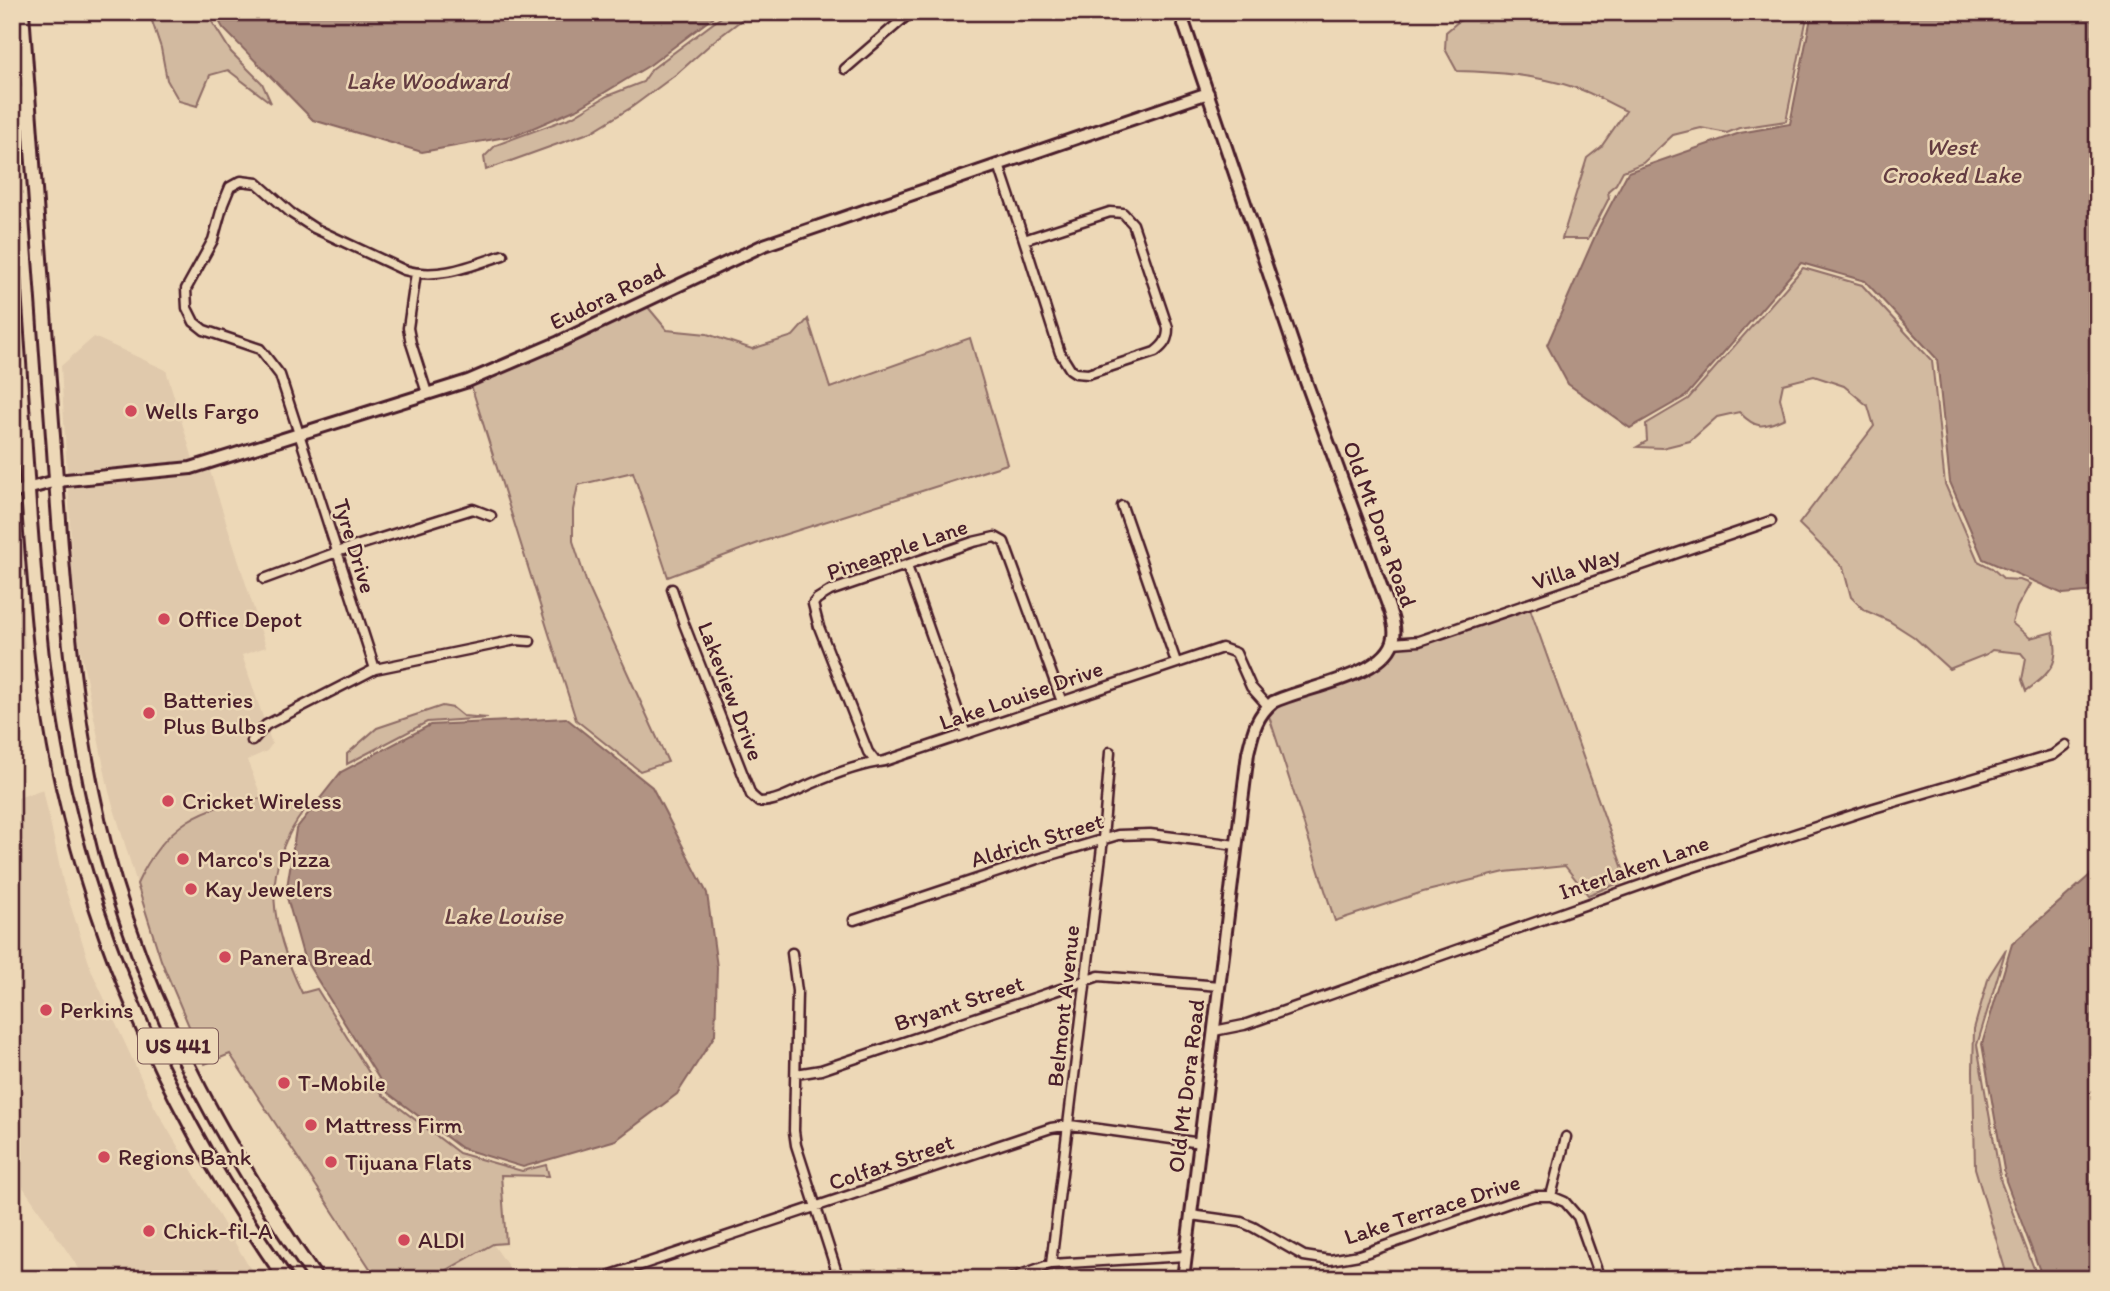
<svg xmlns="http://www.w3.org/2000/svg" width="2110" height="1291" font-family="Itim,sans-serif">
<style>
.built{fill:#e0c9ac}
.green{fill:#d2baa0;stroke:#8e6c66;stroke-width:2}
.water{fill:#b19383;stroke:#886560;stroke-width:2}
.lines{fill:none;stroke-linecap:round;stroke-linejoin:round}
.minor-casing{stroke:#4a1f2b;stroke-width:13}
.tertiary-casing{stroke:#4a1f2b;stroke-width:16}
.primary-casing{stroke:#4a1f2b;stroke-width:18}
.minor{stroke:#edd8b7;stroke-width:8}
.tertiary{stroke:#edd8b7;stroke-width:10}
.primary{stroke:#edd8b7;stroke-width:12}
.poi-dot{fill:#d1495b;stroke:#edd8b7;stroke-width:2.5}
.labels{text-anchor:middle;stroke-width:5;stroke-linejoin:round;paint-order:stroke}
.shield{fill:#edd8b7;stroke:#7b5655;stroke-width:2}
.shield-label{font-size:21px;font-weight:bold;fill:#4a1f2b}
.street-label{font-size:23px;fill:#4a1f2b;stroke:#edd8b7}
.poi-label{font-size:23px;fill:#4a1f2b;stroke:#edd8b7;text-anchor:start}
.water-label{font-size:24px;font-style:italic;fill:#643c41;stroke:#edd8b7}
</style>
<rect width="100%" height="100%" fill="#edd8b7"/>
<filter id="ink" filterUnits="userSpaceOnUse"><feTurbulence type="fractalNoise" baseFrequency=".0143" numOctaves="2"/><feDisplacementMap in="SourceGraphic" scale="14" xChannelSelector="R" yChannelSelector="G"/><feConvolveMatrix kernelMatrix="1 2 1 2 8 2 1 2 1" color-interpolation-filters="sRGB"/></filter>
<g filter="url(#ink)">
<!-- built -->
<path class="built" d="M 94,337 L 166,370 L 193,459 L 201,460 L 190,463 L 67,475 L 61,366 Z
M 209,468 L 266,647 L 242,655 L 272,744 L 267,751 L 247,760 L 262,798 L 235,801 L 201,812 L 172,832 L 148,860 L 137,884 L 109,792 L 75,623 L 68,485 L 172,476 Z
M 12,498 L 14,498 L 25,648 L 12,653 Z
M 43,789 L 63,882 L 92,972 L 154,1106 L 248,1265 L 259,1279 L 49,1279 L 80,1270 L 12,1171 L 12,800 Z
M 493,1244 L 517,1279 L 431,1279 Z"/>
<!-- green -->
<path class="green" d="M 140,12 L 206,12 L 231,52 L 262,83 L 271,103 L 228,70 L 210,75 L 197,106 L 179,101 L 167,80 L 161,48 L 151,18 Z
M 728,12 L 752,12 L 714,41 L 678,73 L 632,107 L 591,132 L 486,170 L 484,157 L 496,145 L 572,117 L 607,96 L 643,82 L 652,69 Z
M 1484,12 L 1808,12 L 1786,121 L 1739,128 L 1727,133 L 1701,128 L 1673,135 L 1643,163 L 1623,171 L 1616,184 L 1608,191 L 1609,198 L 1588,239 L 1562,239 L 1587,158 L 1601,147 L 1626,111 C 1610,104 1593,93 1576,88 C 1538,75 1496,72 1457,71 L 1445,49 L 1446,32 L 1459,21 Z
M 1803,268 L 1862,285 L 1932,361 L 1945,484 L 1978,561 L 1992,568 L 2004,579 L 2020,580 L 2030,584 L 2017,607 L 2012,623 L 2030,638 L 2053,632 C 2061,663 2051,672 2026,691 L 2022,680 L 2026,659 L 2021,653 L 1992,650 L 1987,654 L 1949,669 L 1914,637 L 1889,621 L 1864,610 L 1851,597 L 1843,567 L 1799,524 L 1874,426 L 1868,406 L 1844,386 L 1814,376 L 1783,384 L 1780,398 L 1785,418 C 1762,428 1757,430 1739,412 L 1717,417 L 1690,441 L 1662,448 L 1637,447 L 1647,441 L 1646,424 L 1688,399 Z
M 647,306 L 667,330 L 707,334 L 752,349 L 793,336 L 808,319 L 830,388 L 970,338 L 1007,464 L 761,542 L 668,577 L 633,472 L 578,485 L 573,510 L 573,541 L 587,584 L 668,762 L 640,771 L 576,720 L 471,385 L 561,347 Z
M 1527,600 L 1627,880 L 1588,895 L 1565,866 L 1505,872 L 1423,892 L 1335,921 L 1268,713 C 1305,682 1370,692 1396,647 Z
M 442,706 L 453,708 L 463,716 L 488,718 L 427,722 L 347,764 L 347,754 L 377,728 Z
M 266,798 L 286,802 L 304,811 C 258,871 272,930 302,993 L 317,989 L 383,1095 L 459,1153 L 522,1171 L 546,1165 L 549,1176 L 501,1175 L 506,1243 L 493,1244 L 431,1279 L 377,1279 L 230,1054 L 205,1064 L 161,960 L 137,884 C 164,825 203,803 266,798 Z
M 2006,949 L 1977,1045 L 2001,1182 L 2038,1279 L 2008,1279 L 1975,1168 L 1973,1071 L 1974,1029 L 1989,976 Z"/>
<!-- water -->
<path class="water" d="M 214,12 L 720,12 L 650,65 L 579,108 L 517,135 L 422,152 L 313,120 L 223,28 Z
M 1812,12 L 2098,12 L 2098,591 L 2063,594 L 1983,559 L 1950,482 L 1937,359 L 1865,281 L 1801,263 L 1686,396 L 1630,428 L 1568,384 L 1547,345 L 1599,227 L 1628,172 L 1740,133 L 1790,124 Z
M 566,718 L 652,787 L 707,893 L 717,967 L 715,1035 L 677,1094 L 616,1140 L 523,1167 L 461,1148 L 388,1093 L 304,958 L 286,894 L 296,829 L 341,772 L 430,725 Z
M 2098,868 L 2098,1279 L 2043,1279 L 2006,1181 L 1982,1044 L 2012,944 Z"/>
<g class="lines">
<!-- minor casing -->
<g class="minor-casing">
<path id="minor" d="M 845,69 L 911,12
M 999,165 L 1024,240
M 1110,212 L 1123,213 L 1133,224 L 1168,328 C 1168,340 1164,345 1155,352 L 1088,374 L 1076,373 L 1070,369 L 1060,353 L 1024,240 Z
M 416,273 L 408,328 L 411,343 L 427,393
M 1122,506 L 1176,662
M 907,566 L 966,734
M 264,579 L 337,552 L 473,509 L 491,516
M 672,589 L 684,624 L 751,795 L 759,802 C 777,802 795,791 811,784 C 834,774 861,764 885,761 L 1222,648 L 1236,653 L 1251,687 L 1268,706
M 1392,643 L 1419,641 L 1771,521
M 375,669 L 280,375 L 260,349 L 204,330 L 194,322 L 187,308 L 186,289 L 213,240 L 223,204 L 230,187 L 241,181 L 257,183 L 291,213 L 314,228 L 404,270 C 439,280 470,266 503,255
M 252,741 L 266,725 L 375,669 L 516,640 L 530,641
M 875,761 L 868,752 L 819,627 L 813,604 L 817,599 L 830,591 L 973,542 L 995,537 L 1004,542 L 1062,702
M 854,920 L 1034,860 L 1118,835 L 1150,834 L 1236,845
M 792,953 L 797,991 L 794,1131 L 796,1145 L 839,1279
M 1214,1031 L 1244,1025 L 1675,873 L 1874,808 L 2053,755 L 2066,745
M 796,1074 L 821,1070 L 1099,976 L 1219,986
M 1551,1196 L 1566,1137
M 1191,1215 L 1241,1222 L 1253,1227 L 1304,1256 L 1330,1260 L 1359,1255 L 1509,1203 L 1535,1196 L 1551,1196 L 1565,1202 L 1578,1217 L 1600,1279
M 1051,1264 L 1103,839 L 1110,752
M 599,1279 L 1051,1128 L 1070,1125 L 1201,1143
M 1009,1279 L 1051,1264 L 1186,1256"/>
</g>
<!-- tertiary casing -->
<g class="tertiary-casing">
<path id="tertiary" d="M 1180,12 L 1301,368 L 1388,605 C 1391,615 1396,626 1394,637 C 1389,676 1303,687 1273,702 C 1256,716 1253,732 1248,753 L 1183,1279
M 12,493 L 56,481 L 191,468 L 468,381 L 559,342 L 764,245 L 1208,93"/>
</g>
<!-- primary casing -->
<g class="primary-casing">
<path id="primary" d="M 22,12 C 32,158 43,304 54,450 C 64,596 73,742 115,884 C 158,1027 231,1157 316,1279
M 12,75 L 24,122
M 12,262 C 18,348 24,434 30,520 C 37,609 43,699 63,787 C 103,965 181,1130 286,1279"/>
</g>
<!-- minor -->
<use href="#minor" class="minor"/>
<!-- tertiary -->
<use href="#tertiary" class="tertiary"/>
<!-- primary -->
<use href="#primary" class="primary"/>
</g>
</g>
<!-- markers -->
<g class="poi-dot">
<circle cx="131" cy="411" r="7"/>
<circle cx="164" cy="619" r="7"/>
<circle cx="149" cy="713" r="7"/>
<circle cx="168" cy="801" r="7"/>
<circle cx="183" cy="859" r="7"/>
<circle cx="191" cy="889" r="7"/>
<circle cx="225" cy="957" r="7"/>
<circle cx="46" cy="1010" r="7"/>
<circle cx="284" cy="1083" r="7"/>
<circle cx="311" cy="1125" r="7"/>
<circle cx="104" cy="1157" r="7"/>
<circle cx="331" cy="1162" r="7"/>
<circle cx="149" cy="1231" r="7"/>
<circle cx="404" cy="1240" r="7"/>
</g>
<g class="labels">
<!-- shield labels -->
<rect class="shield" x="138" y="1028.5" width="80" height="35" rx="5"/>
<g class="shield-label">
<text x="178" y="1053">US 441</text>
</g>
<!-- street labels -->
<g class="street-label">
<text transform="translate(607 296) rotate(-26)" y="8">Eudora Road</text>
<text transform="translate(1380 524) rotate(70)" y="8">Old Mt Dora Road</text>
<text transform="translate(355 546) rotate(73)" y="8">Tyre Drive</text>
<text transform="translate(897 549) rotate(-19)" y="8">Pineapple Lane</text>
<text transform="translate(1576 568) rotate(-19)" y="8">Villa Way</text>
<text transform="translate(731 691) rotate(69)" y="8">Lakeview Drive</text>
<text transform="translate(1021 695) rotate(-19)" y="8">Lake Louise Drive</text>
<text transform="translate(1037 840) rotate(-17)" y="8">Aldrich Street</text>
<text transform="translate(1634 867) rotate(-19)" y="8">Interlaken Lane</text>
<text transform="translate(959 1003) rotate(-18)" y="8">Bryant Street</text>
<text transform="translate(1063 1006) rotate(-84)" y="8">Belmont Avenue</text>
<text transform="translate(1186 1086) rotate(-83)" y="8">Old Mt Dora Road</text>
<text transform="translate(891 1162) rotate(-19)" y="8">Colfax Street</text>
<text transform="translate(1432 1209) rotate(-18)" y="8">Lake Terrace Drive</text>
</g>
<!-- poi labels -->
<g class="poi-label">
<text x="145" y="419">Wells Fargo</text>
<text x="178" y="627">Office Depot</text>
<text x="163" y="708">Batteries<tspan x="163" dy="26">Plus Bulbs</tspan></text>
<text x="182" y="809">Cricket Wireless</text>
<text x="197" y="867">Marco's Pizza</text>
<text x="205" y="897">Kay Jewelers</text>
<text x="239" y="965">Panera Bread</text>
<text x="60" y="1018">Perkins</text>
<text x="298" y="1091">T-Mobile</text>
<text x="325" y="1133">Mattress Firm</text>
<text x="118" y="1165">Regions Bank</text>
<text x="345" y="1170">Tijuana Flats</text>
<text x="163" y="1239">Chick-fil-A</text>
<text x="418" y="1248">ALDI</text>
</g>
<!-- water labels -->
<g class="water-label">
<text x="427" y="89">Lake Woodward</text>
<text x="1951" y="155">West<tspan x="1951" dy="28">Crooked Lake</tspan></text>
<text x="503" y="924">Lake Louise</text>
</g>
</g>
<!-- margin -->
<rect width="2110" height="1291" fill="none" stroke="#edd8b7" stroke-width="42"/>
<rect x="21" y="21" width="2068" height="1249" fill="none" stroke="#4a1f2b" stroke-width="2.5" filter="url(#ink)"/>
</svg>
